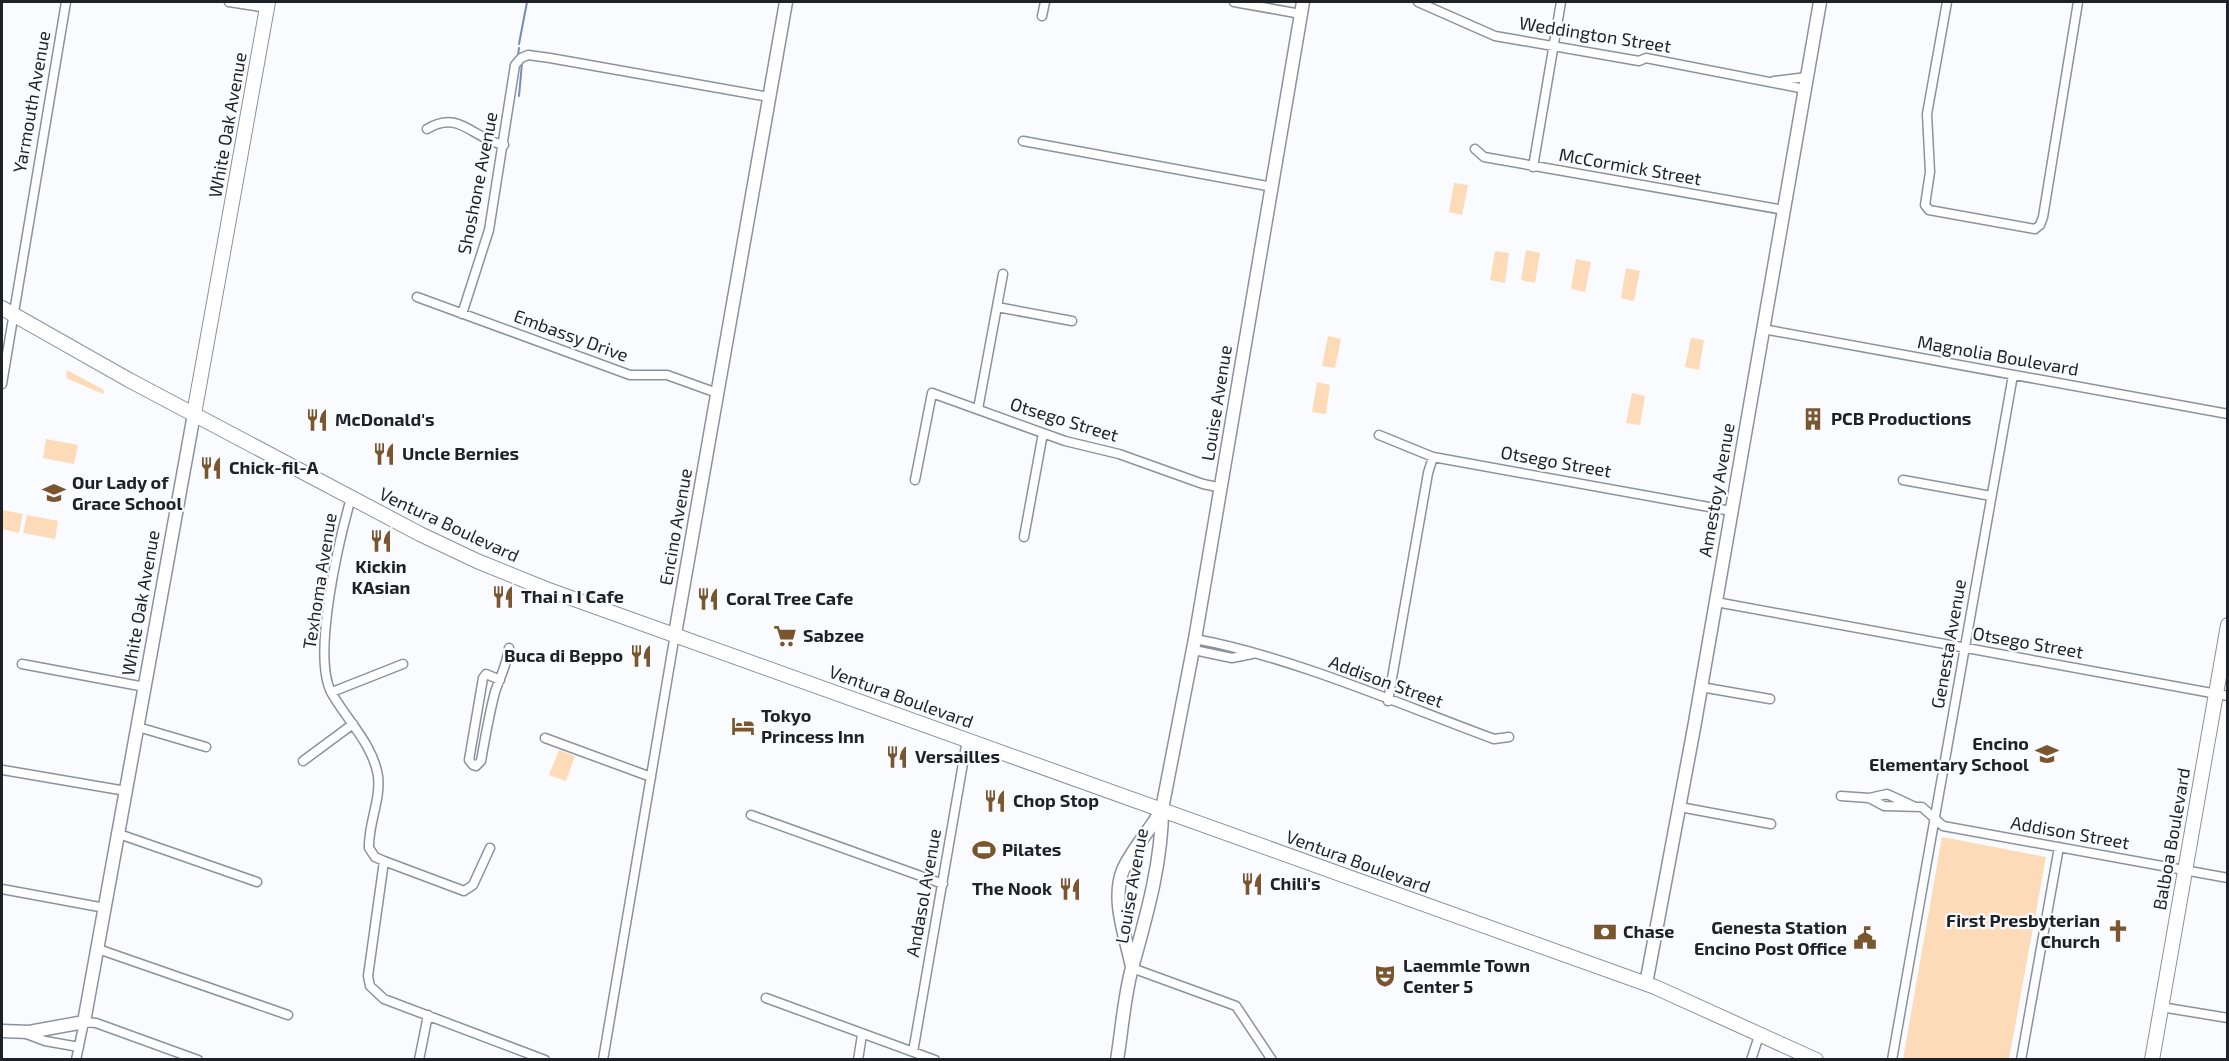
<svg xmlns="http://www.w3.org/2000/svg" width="2229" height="1061" font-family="'Exo 2',sans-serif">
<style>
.green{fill:#fedbb8}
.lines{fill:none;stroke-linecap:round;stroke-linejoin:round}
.stream{stroke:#748cb7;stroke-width:2}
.street-casing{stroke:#8b929e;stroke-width:11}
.secondary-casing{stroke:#8b929e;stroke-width:15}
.primary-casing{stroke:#8b929e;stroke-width:16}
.street{stroke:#fff;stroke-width:8}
.secondary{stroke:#fff;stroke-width:12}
.primary{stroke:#fff;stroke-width:14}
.labels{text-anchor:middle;stroke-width:4.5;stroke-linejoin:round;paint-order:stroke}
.street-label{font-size:18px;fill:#1e2125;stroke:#f9fbfe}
.poi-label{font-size:18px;font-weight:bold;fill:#1e2125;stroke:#f9fbfe;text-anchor:start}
</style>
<rect width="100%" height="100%" fill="#f9fbfe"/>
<!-- green -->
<path class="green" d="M 1454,183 L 1468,185 L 1462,215 L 1449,212 Z
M 1526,250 L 1540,253 L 1535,283 L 1521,280 Z
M 1495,251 L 1509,253 L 1505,283 L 1490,280 Z
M 1576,259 L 1591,262 L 1585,292 L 1571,289 Z
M 1626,268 L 1640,271 L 1634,301 L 1621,298 Z
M 1328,336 L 1341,339 L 1335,368 L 1322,366 Z
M 1691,338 L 1704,340 L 1699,370 L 1685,367 Z
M 67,370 L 104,390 L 103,394 L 66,378 Z
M 1317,382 L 1330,385 L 1326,414 L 1312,412 Z
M 1632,393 L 1645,396 L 1640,425 L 1626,423 Z
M 46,439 L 78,445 L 74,464 L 43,458 Z
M 2,510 L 23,514 L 19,533 L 2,529 Z
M 27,515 L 58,521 L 55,539 L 23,533 Z
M 559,750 L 575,756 L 566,781 L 549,775 Z
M 1942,837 L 2046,857 L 2009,1059 L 1903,1059 Z"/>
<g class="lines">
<!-- stream -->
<path class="stream" d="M 519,44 L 527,2
M 518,56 L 519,48
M 519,96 L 522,63"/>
<!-- street casing -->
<g class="street-casing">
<path id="street" d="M 229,2 L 267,8
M 1234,2 L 1301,14
M 1418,2 L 1495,36 L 1639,61 L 1646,58 L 1805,89
M 1947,2 L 1927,114 L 1930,172 L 1925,205 L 1929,210 L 2035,229 L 2040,225 L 2043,217 L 2078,2
M 1042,16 L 1045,2
M 1774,81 L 1807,77
M 427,129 C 460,109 472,139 504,145
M 1023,141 L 1273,187
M 1475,149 L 1484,157 L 1784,210
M 1533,167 L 1561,2
M 417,297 L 630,375 L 667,375 L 717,393
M 997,307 L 1072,321
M 462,314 L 489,230 L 515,65 L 521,58 L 528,55 L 550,58 L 769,97
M 1763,329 L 2228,414
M 2,384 L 66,2
M 978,409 L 1003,274
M 1379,435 L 1433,457 L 1731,511
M 915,480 L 932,393 L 1065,441 L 1119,454 L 1203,484 L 1222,488
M 1903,480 L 1991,496
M 351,498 C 339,540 312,654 331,692 C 346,719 373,744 378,776 C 381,800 368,824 369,848 L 375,857 L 384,861 L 368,976 L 370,986 L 384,999 L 545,1060
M 1024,537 L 1043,433
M 1716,602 L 2228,696
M 1195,639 C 1293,657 1399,704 1494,739 L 1509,737
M 1194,650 L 1232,658 L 1252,654
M 22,664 L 145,687
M 500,680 L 486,674 L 483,678 L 469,760 L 473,765 L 476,766 L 481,761 C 485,738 489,715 495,692 C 500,677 507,665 509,648
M 1701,687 L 1770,699
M 332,692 L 403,664
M 1388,701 L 1428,473 L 1433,457
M 138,727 L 206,747
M 545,738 L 651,777
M 303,761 L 353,724
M 3,770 L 126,791
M 1841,796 L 1869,798 L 1884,806 L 1922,807 L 1943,826 L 2228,878
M 1869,798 L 1887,794 L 1913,806
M 1680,807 L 1771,824
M 751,815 L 943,884
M 119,834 L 257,882
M 384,861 L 464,891 L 473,885 L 490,848
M 2,889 L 105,908
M 98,949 L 288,1015
M 1132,968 L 1236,1006 L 1272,1060
M 766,998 L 935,1060
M 2161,1007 L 2228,1018
M 24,1033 L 45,1041 L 79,1047
M 913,1052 L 967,740
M 76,1060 L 84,1022 L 96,1023 L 198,1060
M 419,1060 L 428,1015
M 603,1060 L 675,634
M 858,1060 L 862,1035
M 1751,1060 L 1760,1033
M 1892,1060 L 2013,375
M 2021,1060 L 2059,847"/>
</g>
<!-- secondary casing -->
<g class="secondary-casing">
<path id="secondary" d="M 675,634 L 786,2
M 1132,967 C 1126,937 1111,900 1123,870 C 1131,851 1150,830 1161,811
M 1646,984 L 1694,728 L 1820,2
M 2,1031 L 29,1032 L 84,1022 L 194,414
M 1117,1060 C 1122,1030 1124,997 1132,968 C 1146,917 1162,863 1162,809 L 1195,639 L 1303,2"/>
</g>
<!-- primary casing -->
<g class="primary-casing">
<path id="primary" d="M 2,308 L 129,380 L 420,534 L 477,561 L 546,589 L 1655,987 L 1816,1060
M 194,414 L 268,2
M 2152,1060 L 2228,625"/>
</g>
<!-- street -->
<use href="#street" class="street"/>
<!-- secondary -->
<use href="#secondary" class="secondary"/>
<!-- primary -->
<use href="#primary" class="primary"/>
</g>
<!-- icons -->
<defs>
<g id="building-bare" transform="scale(1.8)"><path d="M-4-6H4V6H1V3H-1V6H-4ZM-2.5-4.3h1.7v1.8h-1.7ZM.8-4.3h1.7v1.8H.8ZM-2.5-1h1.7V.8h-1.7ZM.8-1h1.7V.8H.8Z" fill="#79562f" stroke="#f9fbfe" stroke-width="2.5" paint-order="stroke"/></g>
<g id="restaurant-bare" transform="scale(1.8)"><path d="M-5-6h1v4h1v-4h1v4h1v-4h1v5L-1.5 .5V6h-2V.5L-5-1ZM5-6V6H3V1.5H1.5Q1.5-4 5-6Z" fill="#79562f" stroke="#f9fbfe" stroke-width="2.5" paint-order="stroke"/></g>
<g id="school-bare" transform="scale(1.8)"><path d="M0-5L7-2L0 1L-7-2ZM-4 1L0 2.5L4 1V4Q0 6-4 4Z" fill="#79562f" stroke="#f9fbfe" stroke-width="2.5" paint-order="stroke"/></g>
<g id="supermarket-bare" transform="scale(1.8)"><path d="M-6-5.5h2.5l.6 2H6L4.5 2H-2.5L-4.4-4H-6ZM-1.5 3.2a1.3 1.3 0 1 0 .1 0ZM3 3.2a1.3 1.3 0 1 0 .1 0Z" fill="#79562f" stroke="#f9fbfe" stroke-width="2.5" paint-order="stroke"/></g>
<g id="hotel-bare" transform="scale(1.8)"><path d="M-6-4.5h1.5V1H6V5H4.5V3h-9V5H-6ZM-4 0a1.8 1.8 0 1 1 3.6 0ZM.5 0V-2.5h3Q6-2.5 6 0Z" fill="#79562f" stroke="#f9fbfe" stroke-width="2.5" paint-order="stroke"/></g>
<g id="stadium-bare" transform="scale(1.8)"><path d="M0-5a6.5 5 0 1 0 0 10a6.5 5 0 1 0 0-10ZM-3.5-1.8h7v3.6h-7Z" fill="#79562f" stroke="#f9fbfe" stroke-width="2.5" paint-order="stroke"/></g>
<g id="church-bare" transform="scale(1.8)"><path d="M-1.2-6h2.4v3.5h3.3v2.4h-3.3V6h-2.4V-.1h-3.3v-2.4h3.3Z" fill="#79562f" stroke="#f9fbfe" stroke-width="2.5" paint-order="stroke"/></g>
<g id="bank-bare" transform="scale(1.8)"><path d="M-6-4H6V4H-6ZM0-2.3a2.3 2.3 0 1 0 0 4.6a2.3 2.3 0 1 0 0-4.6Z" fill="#79562f" stroke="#f9fbfe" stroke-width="2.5" paint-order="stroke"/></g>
<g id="civic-bare" transform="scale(1.8)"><path d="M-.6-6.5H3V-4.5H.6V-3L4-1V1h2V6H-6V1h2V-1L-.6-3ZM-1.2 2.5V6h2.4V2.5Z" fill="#79562f" stroke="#f9fbfe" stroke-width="2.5" paint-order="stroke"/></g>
<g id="theatre-bare" transform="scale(1.8)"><path d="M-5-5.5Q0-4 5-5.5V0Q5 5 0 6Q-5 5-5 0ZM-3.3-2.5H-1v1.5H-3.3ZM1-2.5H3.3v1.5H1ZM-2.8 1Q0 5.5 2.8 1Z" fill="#79562f" stroke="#f9fbfe" stroke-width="2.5" paint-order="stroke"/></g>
</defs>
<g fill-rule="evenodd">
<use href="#building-bare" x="1813" y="419"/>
<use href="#restaurant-bare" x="317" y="420"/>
<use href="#restaurant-bare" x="384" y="454"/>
<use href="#restaurant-bare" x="211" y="468"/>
<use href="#school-bare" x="54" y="493"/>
<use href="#restaurant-bare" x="381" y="541"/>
<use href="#restaurant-bare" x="503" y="597"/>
<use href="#restaurant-bare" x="708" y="599"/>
<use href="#supermarket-bare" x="785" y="636"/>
<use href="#restaurant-bare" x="641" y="656"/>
<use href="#hotel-bare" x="743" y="726"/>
<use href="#school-bare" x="2047" y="754"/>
<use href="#restaurant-bare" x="897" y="757"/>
<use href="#restaurant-bare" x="995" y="801"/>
<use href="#stadium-bare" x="984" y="850"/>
<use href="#restaurant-bare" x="1252" y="884"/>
<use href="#restaurant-bare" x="1070" y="889"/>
<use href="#church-bare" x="2118" y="931"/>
<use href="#bank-bare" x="1605" y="932"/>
<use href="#civic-bare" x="1865" y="938"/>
<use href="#theatre-bare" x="1385" y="976"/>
</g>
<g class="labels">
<!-- street labels -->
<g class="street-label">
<text transform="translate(1595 35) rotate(9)" y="6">Weddington Street</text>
<text transform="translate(32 102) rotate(-80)" y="6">Yarmouth Avenue</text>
<text transform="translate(228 125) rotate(-80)" y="6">White Oak Avenue</text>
<text transform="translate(1630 167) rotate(10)" y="6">McCormick Street</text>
<text transform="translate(478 183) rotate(-79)" y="6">Shoshone Avenue</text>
<text transform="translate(571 336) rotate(20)" y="6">Embassy Drive</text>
<text transform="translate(1998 356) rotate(10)" y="6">Magnolia Boulevard</text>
<text transform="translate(1217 403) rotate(-81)" y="6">Louise Avenue</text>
<text transform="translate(1064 420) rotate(17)" y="6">Otsego Street</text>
<text transform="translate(1556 462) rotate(10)" y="6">Otsego Street</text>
<text transform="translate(1717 490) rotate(-80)" y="6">Amestoy Avenue</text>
<text transform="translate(449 525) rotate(25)" y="6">Ventura Boulevard</text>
<text transform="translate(676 527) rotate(-80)" y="6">Encino Avenue</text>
<text transform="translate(320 581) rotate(-81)" y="6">Texhoma Avenue</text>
<text transform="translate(141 603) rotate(-80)" y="6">White Oak Avenue</text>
<text transform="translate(2028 643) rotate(10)" y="6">Otsego Street</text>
<text transform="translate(1949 644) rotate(-80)" y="6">Genesta Avenue</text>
<text transform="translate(1386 682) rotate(20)" y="6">Addison Street</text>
<text transform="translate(901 697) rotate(20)" y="6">Ventura Boulevard</text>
<text transform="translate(2070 833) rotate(10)" y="6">Addison Street</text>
<text transform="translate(2172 839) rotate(-80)" y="6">Balboa Boulevard</text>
<text transform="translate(1358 862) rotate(20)" y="6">Ventura Boulevard</text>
<text transform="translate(1132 886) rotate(-80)" y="6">Louise Avenue</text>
<text transform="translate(924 893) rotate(-80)" y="6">Andasol Avenue</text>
</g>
<!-- poi labels -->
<g class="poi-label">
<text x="1831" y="425">PCB Productions</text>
<text x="335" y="426">McDonald's</text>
<text x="402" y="460">Uncle Bernies</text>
<text x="229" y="474">Chick-fil-A</text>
<text x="72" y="489">Our Lady of<tspan x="72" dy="21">Grace School</tspan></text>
<text x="381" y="573" text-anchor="middle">Kickin<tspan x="381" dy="21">KAsian</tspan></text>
<text x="521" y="603">Thai n I Cafe</text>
<text x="726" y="605">Coral Tree Cafe</text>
<text x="803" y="642">Sabzee</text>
<text x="623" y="662" text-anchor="end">Buca di Beppo</text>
<text x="761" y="722">Tokyo<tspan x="761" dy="21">Princess Inn</tspan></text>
<text x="2029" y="750" text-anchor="end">Encino<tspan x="2029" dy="21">Elementary School</tspan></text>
<text x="915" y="763">Versailles</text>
<text x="1013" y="807">Chop Stop</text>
<text x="1002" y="856">Pilates</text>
<text x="1270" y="890">Chili's</text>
<text x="1052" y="895" text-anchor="end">The Nook</text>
<text x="2100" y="927" text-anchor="end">First Presbyterian<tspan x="2100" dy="21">Church</tspan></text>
<text x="1847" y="934" text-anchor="end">Genesta Station<tspan x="1847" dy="21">Encino Post Office</tspan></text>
<text x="1623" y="938">Chase</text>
<text x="1403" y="972">Laemmle Town<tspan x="1403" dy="21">Center 5</tspan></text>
</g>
</g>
<!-- border -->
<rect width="2229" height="1061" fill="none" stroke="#1e2125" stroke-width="6"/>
</svg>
